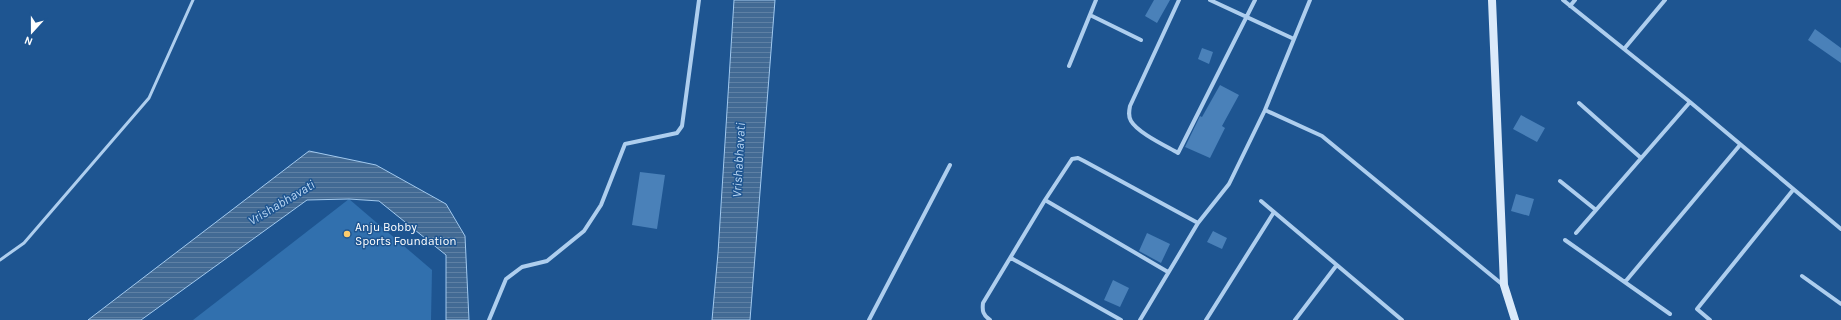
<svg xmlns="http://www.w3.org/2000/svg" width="1841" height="320" font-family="Karla,sans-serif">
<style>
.pitch{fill:#3170ae}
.water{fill:url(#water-rules);stroke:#a1c9ef}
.building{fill:#4a81b9}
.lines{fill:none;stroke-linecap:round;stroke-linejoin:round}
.lane{stroke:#aeceee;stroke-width:3}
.street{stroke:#aeceee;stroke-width:4}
.secondary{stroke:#dbeafa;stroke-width:8}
.poi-dot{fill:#fccc6d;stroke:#1e5591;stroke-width:1.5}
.labels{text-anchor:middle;stroke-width:3;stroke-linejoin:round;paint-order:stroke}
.poi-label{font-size:12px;fill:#fff;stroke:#1e5591;text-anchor:start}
.water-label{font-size:13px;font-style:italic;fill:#bad7f4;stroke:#1e5591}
</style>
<defs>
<pattern id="water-rules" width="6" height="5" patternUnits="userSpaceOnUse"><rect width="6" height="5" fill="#426a94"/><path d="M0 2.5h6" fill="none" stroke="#5e80a4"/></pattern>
</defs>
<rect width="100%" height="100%" fill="#1e5591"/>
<!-- pitch -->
<path class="pitch" d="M 349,199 L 432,270 L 431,320 L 193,320 Z"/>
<!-- water -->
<path class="water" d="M 734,0 L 775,0 L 750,320 L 712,320 L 718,253 Z
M 309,151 L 376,165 L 446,204 L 465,236 L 469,320 L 446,320 L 446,255 L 379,201 L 349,199 L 307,200 L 141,320 L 88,320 Z"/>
<!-- building -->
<path class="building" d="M 1154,0 L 1170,0 L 1157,23 L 1145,16 Z
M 1815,29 L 1841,48 L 1841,63 L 1808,40 Z
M 1202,48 L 1213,52 L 1209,64 L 1198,59 Z
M 1220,85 L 1239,95 L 1222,126 L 1225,128 L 1210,158 L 1185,147 L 1200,116 L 1202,117 Z
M 1521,115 L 1545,128 L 1537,142 L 1513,129 Z
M 640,172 L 665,175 L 657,229 L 632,225 Z
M 1516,194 L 1534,199 L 1529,216 L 1511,211 Z
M 1213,231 L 1227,238 L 1222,249 L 1207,242 Z
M 1147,233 L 1170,244 L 1161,263 L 1139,251 Z
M 1113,280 L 1129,288 L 1120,307 L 1104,300 Z"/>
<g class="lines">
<!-- lane -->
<path class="lane" d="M 0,260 L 24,243 L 149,98 L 193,0"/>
<!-- street -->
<path class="street" d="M 1179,0 L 1130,106 C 1129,111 1128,116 1131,121 C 1138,133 1166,146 1178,153 L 1255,0
M 1210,0 L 1294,39
M 1563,0 L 1690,102 L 1841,229
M 1570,6 L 1575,0
M 1090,15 L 1141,40
M 1624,49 L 1665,0
M 1069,66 L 1096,0
M 1579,103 L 1641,158
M 1265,110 L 1310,0
M 1560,181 L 1596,210
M 1045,200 L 1168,272
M 1261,201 L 1402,320
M 1576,233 L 1690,102
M 1565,240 L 1670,314
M 1011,258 L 1121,320
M 1802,276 L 1841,304
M 1625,282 L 1740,145
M 489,320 L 506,279 L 522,267 L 547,261 L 584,231 L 601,205 L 625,144 L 677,133 L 682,126 L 699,0
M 869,320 L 950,165
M 990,320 C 983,315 982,311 983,303 L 1045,200 L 1072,159 L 1078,158 L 1084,161 L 1198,223
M 1140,320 L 1198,223 L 1229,184 L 1265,110 L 1322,136 L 1503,285
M 1206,320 L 1274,212
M 1295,320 L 1336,266
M 1710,320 L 1697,309 L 1793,190"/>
<!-- secondary -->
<path class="secondary" d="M 1492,0 L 1504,285 L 1515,320"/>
</g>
<!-- markers -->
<circle class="poi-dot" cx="347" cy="234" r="4"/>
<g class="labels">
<!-- poi labels -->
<g class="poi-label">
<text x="355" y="231">Anju Bobby<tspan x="355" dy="14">Sports Foundation</tspan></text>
</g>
<!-- water labels -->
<g class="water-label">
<text transform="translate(738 160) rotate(-87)" y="5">Vrishabhavati</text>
<text transform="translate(281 202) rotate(-31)" y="5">Vrishabhavati</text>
</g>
</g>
<!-- north arrow -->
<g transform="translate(32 32) rotate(201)" stroke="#1e5591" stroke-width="3" paint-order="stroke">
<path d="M0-3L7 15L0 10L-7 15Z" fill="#ffffff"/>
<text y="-6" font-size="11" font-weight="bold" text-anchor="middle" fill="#ffffff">N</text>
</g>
</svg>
